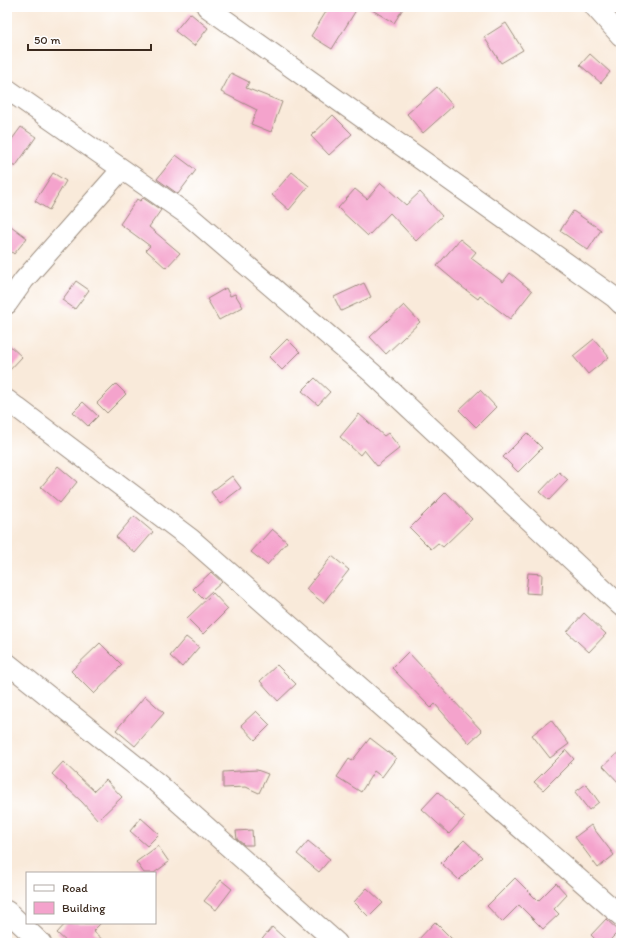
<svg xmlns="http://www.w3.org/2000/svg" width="628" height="950" font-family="Itim,sans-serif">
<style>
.building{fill:#f4a3cc}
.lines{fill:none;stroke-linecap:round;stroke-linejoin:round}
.minor-casing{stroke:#9a8a7c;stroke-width:22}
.minor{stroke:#fff;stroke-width:20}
</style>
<rect width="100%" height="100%" fill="#fff"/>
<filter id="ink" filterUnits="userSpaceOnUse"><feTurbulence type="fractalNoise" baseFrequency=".025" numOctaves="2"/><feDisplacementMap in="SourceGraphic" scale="8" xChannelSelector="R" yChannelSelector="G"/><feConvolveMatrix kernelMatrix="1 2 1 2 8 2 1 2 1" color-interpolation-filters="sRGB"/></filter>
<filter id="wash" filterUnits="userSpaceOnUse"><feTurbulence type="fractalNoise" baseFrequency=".012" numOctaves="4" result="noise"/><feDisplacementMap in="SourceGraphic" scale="16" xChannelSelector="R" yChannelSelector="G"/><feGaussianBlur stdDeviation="0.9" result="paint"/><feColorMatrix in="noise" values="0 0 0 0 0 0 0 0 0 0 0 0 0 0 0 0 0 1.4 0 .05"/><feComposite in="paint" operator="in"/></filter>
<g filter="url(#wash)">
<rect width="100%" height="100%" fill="#f9eada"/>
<g id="blocks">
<!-- building -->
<path class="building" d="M 329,7 L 358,7 L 332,49 L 311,36 Z
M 367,7 L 404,7 L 394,23 Z
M 190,13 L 208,28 L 194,46 L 175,31 Z
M 506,23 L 523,50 L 501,63 L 484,37 Z
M 590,54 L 610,72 L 601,83 L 580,65 Z
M 231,73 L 249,82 L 246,88 L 282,102 L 271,132 L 251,124 L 257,110 L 221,92 Z
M 437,87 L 453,106 L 423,133 L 407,114 Z
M 333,115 L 352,134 L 329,155 L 311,136 Z
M 21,127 L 36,137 L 15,167 L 7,161 L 7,146 Z
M 176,155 L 196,170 L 178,194 L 157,179 Z
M 292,172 L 309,186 L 289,210 L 272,195 Z
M 53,173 L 66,181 L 49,210 L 35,201 Z
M 381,183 L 406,205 L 420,192 L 442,216 L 416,241 L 390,213 L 368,236 L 338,208 L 355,189 L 367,199 Z
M 143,198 L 161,210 L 149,227 L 180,253 L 166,268 L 146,250 L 150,246 L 120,224 L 137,199 L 140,201 Z
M 573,211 L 601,230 L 588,250 L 560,231 Z
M 7,223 L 27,238 L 14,254 L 7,248 Z
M 460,239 L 476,252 L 471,258 L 503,282 L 510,273 L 532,291 L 510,319 L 480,296 L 478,299 L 462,287 L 437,266 Z
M 76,281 L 89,290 L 75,309 L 62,300 Z
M 364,283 L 371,297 L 341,311 L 334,297 Z
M 226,288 L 230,296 L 235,294 L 243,307 L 219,320 L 207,299 Z
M 404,305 L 420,322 L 386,354 L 370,337 Z
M 287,339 L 300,352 L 282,370 L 269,357 Z
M 594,339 L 609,357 L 588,374 L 573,356 Z
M 7,343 L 22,357 L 7,373 Z
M 315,378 L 330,392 L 318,405 L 302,391 Z
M 116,384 L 126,394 L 107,413 L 97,403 Z
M 480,390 L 496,407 L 476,427 L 459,410 Z
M 83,402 L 98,416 L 88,426 L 73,412 Z
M 359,414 L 384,436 L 388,433 L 400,448 L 377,466 L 364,450 L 360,455 L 340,437 Z
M 527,433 L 542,448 L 518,472 L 503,457 Z
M 58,466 L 77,482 L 60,503 L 41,487 Z
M 559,472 L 568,480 L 549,500 L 540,492 Z
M 232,476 L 241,488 L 220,504 L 211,492 Z
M 446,492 L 472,519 L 443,547 L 438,543 L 431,549 L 410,528 Z
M 134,516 L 153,532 L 135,553 L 116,537 Z
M 272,529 L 287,542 L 267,565 L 251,552 Z
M 332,556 L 349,570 L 323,603 L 306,589 Z
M 211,572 L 222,582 L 203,599 L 193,589 Z
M 528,573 L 542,574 L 541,594 L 526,593 Z
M 213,593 L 228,609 L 203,634 L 187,618 Z
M 584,613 L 606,634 L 589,652 L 567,632 Z
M 186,637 L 199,647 L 182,667 L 170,656 Z
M 100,643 L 122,665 L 94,694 L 71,671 Z
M 408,652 L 482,731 L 469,743 L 435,704 L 431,708 L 392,668 Z
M 277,665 L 296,684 L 278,701 L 260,681 Z
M 145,696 L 164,713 L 135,746 L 116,730 Z
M 256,711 L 270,725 L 255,740 L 241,725 Z
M 551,720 L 569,744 L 550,758 L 532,735 Z
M 370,738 L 396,758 L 382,777 L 374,771 L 361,792 L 337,777 L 349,759 L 352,761 Z
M 566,750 L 574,759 L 543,790 L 534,782 Z
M 621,750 L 621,785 L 603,766 Z
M 63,762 L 94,791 L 106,780 L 122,797 L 98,820 L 82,802 L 52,774 Z
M 257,770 L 268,774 L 259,793 L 246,787 L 223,788 L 223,772 Z
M 586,784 L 599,802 L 589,810 L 575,792 Z
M 438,792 L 465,817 L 449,834 L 422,809 Z
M 141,818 L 159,834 L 147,846 L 130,831 Z
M 591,825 L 614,855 L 598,868 L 575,837 Z
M 252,830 L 253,845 L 244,845 L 237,839 L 236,831 Z
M 464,840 L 482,857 L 459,880 L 441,863 Z
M 308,841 L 330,859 L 319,872 L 297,854 Z
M 158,846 L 169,862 L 154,873 L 144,873 L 136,862 Z
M 515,878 L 538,901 L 556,883 L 567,895 L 554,909 L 559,914 L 543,929 L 519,905 L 502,922 L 487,906 Z
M 221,880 L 232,889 L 216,910 L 204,901 Z
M 367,888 L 383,903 L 369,917 L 354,902 Z
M 606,919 L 619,931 L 607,943 L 599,943 L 591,935 Z
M 435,922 L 456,943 L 415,943 Z
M 66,923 L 101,923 L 93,931 L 106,943 L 68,943 L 57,933 Z
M 272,927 L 290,943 L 259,943 Z"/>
</g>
</g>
<g filter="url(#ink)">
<use href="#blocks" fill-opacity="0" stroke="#9a8a7c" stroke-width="1"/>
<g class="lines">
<!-- minor casing -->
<g class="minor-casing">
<path id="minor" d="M 207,7 L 614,297 L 621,304
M 595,7 L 621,36
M 7,89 L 188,215 L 371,372 L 621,606
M 7,304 L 24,280 L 122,169
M 7,400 L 191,539 L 621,916
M 7,663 L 156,782 L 337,943
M 7,911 L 41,943"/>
</g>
<!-- minor -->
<use href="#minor" class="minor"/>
</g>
</g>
<!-- margin -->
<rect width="628" height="950" fill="none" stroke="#fff" stroke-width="24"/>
<!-- legend -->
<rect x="26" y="872" width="130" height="52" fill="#ffffff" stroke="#b1aaa5"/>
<rect x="34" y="885" width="20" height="6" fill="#ffffff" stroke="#b1aaa5"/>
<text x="62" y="892" font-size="12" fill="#3b2a1e">Road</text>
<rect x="34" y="902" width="20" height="12" fill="#f4a3cc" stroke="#b1aaa5"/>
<text x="62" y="912" font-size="12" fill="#3b2a1e">Building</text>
<!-- scale -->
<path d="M28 44v6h123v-6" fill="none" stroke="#3b2a1e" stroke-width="2"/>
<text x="34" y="44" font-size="12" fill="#3b2a1e" stroke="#ffffff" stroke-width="3" paint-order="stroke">50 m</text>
</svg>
